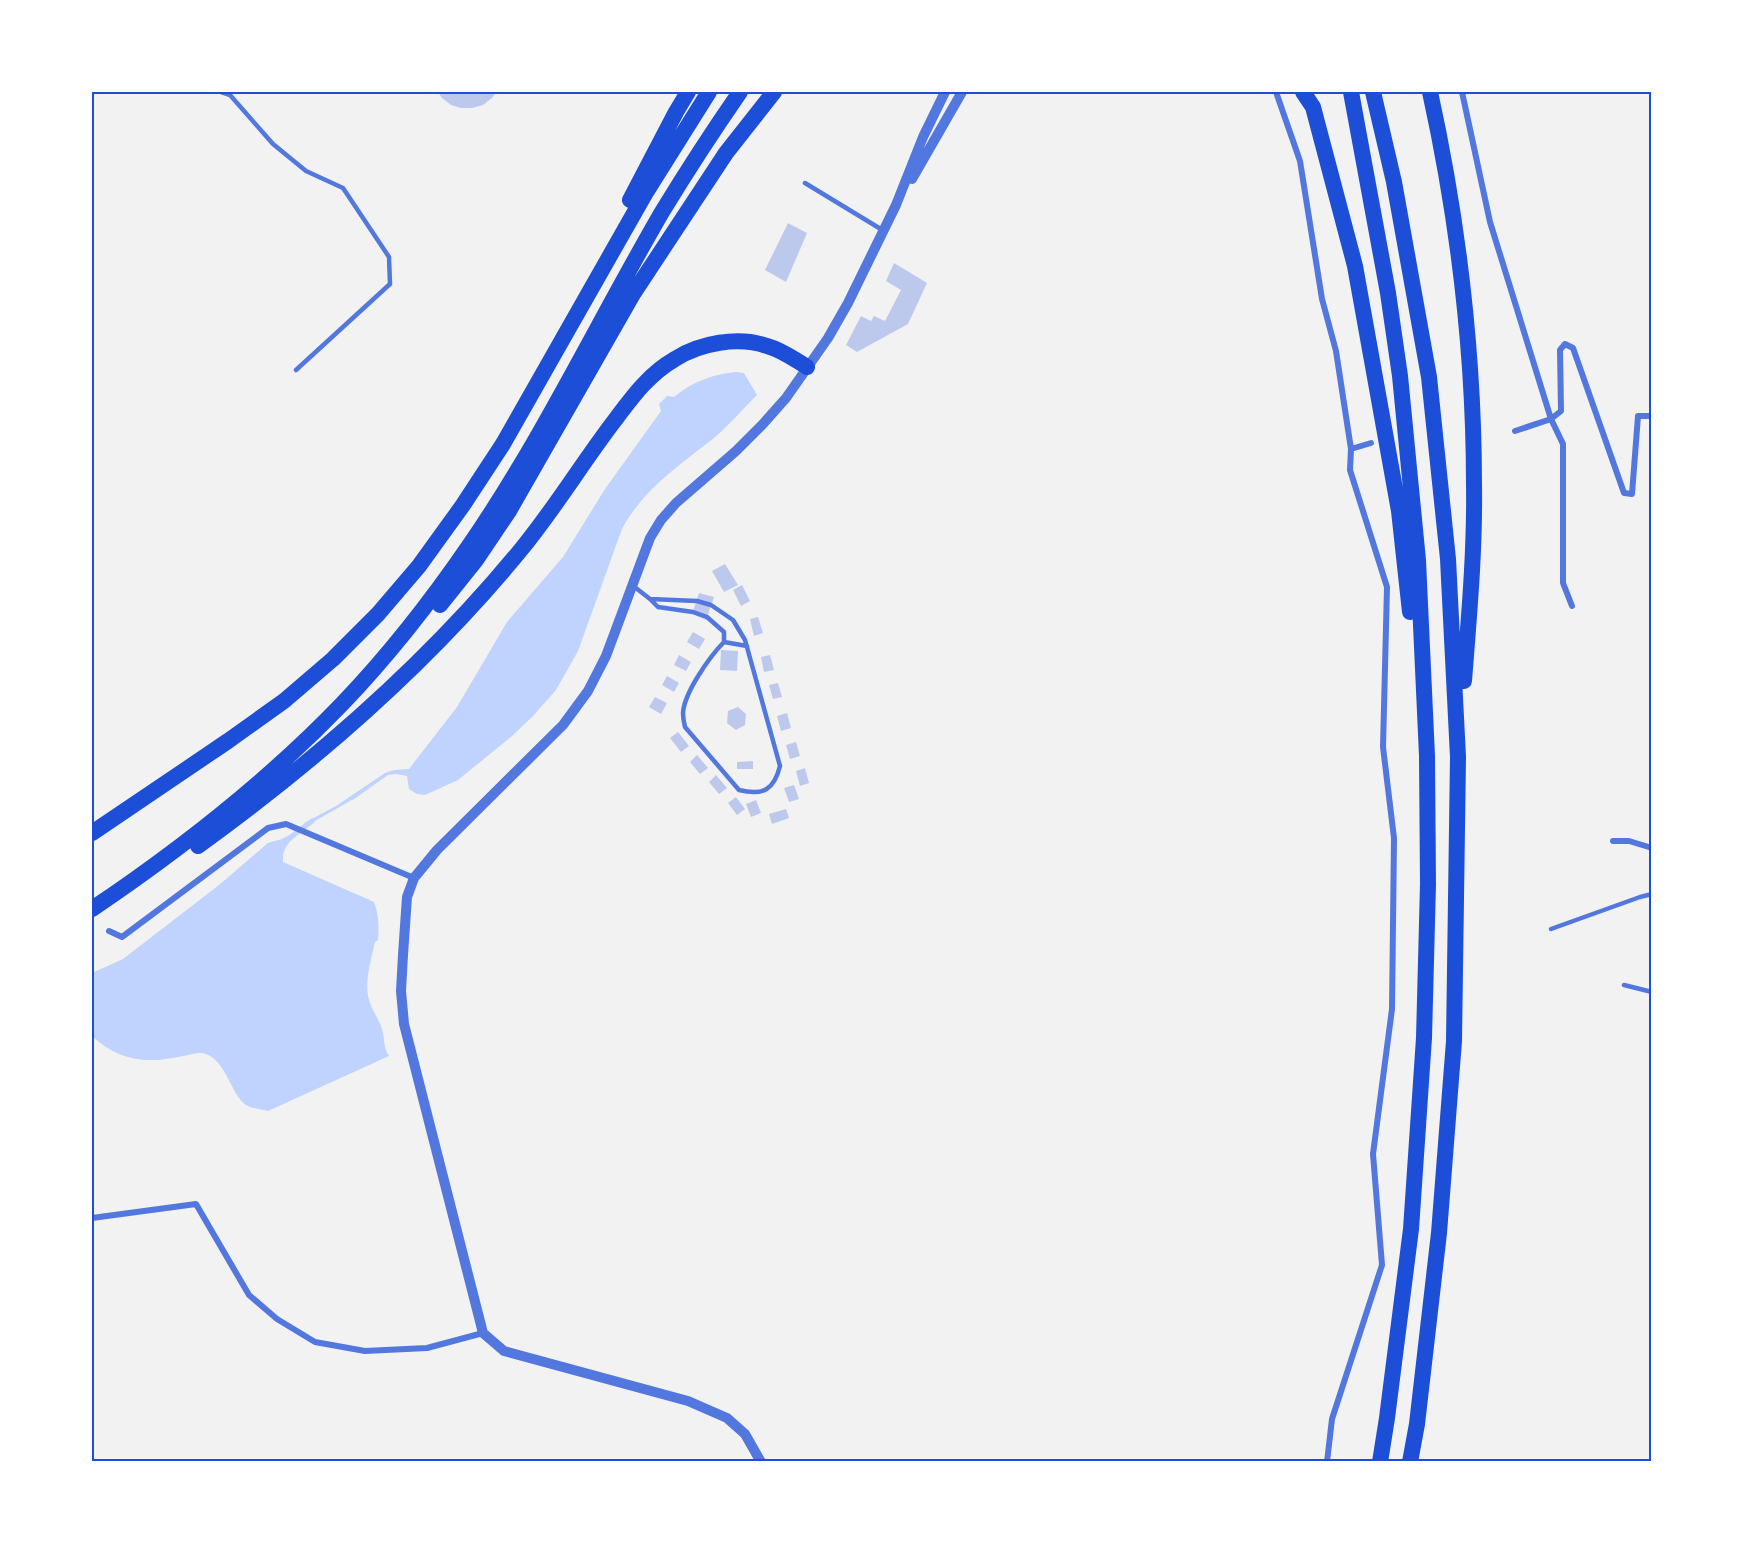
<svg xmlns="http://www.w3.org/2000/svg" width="1743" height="1553" font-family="Rubik,sans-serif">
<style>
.water{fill:#bfd3fe}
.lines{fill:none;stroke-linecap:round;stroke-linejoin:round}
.stream{stroke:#bfd3fe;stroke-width:5}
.building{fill:#bdc9ec}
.service{stroke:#5277de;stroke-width:4.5}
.minor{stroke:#5277de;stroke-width:6}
.tertiary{stroke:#5277de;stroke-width:10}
.motorway{stroke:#1d4ed8;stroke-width:16}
.neatline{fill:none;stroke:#1d4ed8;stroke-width:2}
</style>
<rect width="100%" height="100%" fill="#f2f2f2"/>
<!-- water -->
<path class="water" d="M 736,372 L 744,373 L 757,395 C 743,409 729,425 714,438 C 680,465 643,489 622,529 L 578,651 L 556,690 L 533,716 L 512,736 L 458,780 L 425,795 L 417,794 L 409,789 L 407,776 L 396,774 L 388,775 L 357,797 L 308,825 L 304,823 L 336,806 L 385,773 L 394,770 L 409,769 L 457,707 L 507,622 L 563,557 L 605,489 L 661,411 L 659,404 L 667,396 L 674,397 C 692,382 713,374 736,372 Z
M 293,833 L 297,835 C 288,843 282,849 283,862 L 374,902 C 379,916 379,926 378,940 L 375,942 C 371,961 363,984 370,1003 C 373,1012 379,1019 382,1029 C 385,1038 383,1048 389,1056 L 268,1111 C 261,1109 253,1109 246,1105 C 231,1095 227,1062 206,1054 C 197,1051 187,1056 178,1057 C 144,1064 118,1060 92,1036 L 92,973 L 123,959 L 219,885 L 268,843 L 282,839 Z"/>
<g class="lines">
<!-- stream -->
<path class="stream" d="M 291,837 L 312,821"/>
</g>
<!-- building -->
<path class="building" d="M 438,92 L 496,92 L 492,98 L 483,105 L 472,108 L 461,108 L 451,105 L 442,98 Z
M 788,223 L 807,233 L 786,282 L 765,270 Z
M 894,263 L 927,283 L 908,324 L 857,352 L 846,345 L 861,316 L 871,321 L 874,316 L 885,321 L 901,290 L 886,281 Z
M 725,564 L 738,585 L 724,592 L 712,571 Z
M 742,585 L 750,601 L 741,606 L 733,590 Z
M 699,593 L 714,597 L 706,620 L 692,614 Z
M 758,617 L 763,633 L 754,636 L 750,619 Z
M 693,632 L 705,639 L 699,649 L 687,642 Z
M 721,650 L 738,651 L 737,671 L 720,670 Z
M 679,655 L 691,662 L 686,671 L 674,665 Z
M 770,655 L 774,670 L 764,672 L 761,657 Z
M 667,676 L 679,683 L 674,692 L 662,685 Z
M 778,683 L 782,697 L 773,699 L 769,685 Z
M 655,697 L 667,703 L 661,714 L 649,707 Z
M 738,707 L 746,714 L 745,725 L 736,730 L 727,723 L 728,711 Z
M 787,713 L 791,728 L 781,731 L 777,716 Z
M 678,732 L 689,746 L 681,752 L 670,738 Z
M 796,742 L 800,756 L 790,759 L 786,745 Z
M 697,755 L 708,768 L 700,774 L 690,762 Z
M 753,761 L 753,769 L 737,769 L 737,762 Z
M 805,768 L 809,783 L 800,786 L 796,771 Z
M 716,775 L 727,788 L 719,794 L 709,782 Z
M 794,785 L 799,799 L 789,802 L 784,788 Z
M 736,797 L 745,809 L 737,815 L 728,803 Z
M 756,800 L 761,813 L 751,817 L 746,804 Z
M 786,809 L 789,818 L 772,824 L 769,814 Z"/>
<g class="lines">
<!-- service -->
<path class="service" d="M 221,92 L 230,95 L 273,144 L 306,171 L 343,188 L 389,257 L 390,284 L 296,370
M 805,183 L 884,231
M 632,585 L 650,599 L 658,607 L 693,612 L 707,617 L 724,632 L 724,642 C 710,656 684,693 683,713 C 683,718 684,723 685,727 L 739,790 C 763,796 774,790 780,766 L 745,640 L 733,620 L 711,605 L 697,601 L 650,599
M 724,642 L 747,646
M 1551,929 L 1640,897 L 1652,894
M 1624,985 L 1652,992"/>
<!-- minor -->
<path class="minor" d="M 1276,92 L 1300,161 L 1322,299 L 1336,351 L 1351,449 L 1371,443
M 1462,92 L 1490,222 L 1551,419 L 1515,431
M 1572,606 L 1563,583 L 1563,444 L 1551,419 L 1561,411 L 1560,350 L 1565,344 L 1573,348 L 1624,493 L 1632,494 L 1638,416 L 1652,416
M 1613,841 L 1629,841 L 1652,848
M 109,931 L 122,937 L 268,828 L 286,824 L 414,878
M 92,1218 L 196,1204 L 249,1295 L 277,1319 L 315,1342 L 365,1351 L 427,1348 L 483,1333
M 1327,1462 L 1332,1419 L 1382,1265 L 1373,1154 L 1392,1009 L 1394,838 L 1383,747 L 1387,587 L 1350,470 L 1351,449"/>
<!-- tertiary -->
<path class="tertiary" d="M 912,179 L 962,92
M 761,1462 L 745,1434 L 727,1418 L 688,1401 L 504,1351 L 483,1333 L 404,1024 L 401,991 L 403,955 L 407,897 L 414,878 L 437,850 L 563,725 L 588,691 L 606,656 L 650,538 L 661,520 L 676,503 L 736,451 L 763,424 L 786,398 L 828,338 L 848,303 L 896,205 L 923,137 L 945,92"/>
<!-- motorway -->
<path class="motorway" d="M 1303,92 L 1313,107 L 1355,266 L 1399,511 L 1410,612
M 1351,92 L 1388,293 L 1400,376 L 1418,560 L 1427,756 L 1428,884 L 1424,1038 L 1411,1229 L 1387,1418 L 1380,1462
M 1373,92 L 1394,182 L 1429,377 L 1448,559 L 1458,757 L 1454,1041 L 1439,1233 L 1417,1424 L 1410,1462
M 1430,92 C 1458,220 1474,353 1474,485 C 1475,551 1469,616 1464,681
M 630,200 L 676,112 L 688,92
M 440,605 L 476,560 L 509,511 L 633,294 L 726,153 L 774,92
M 92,833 L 228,741 L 284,701 L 333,659 L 378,614 L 419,566 L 463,505 L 503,444 L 645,194 L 709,92
M 198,846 C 317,760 426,665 519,552 C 554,510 582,463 615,420 C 633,396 649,374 675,359 C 700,343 738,336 767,346 C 782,350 794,359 807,367
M 92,909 C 181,849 267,782 342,704 C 389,655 432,600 471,543 C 543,438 598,322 662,212 C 687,171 713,131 740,92"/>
</g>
<!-- border -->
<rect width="1743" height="1553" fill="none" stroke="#ffffff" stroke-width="186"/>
<rect x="93" y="93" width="1557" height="1367" class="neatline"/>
</svg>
